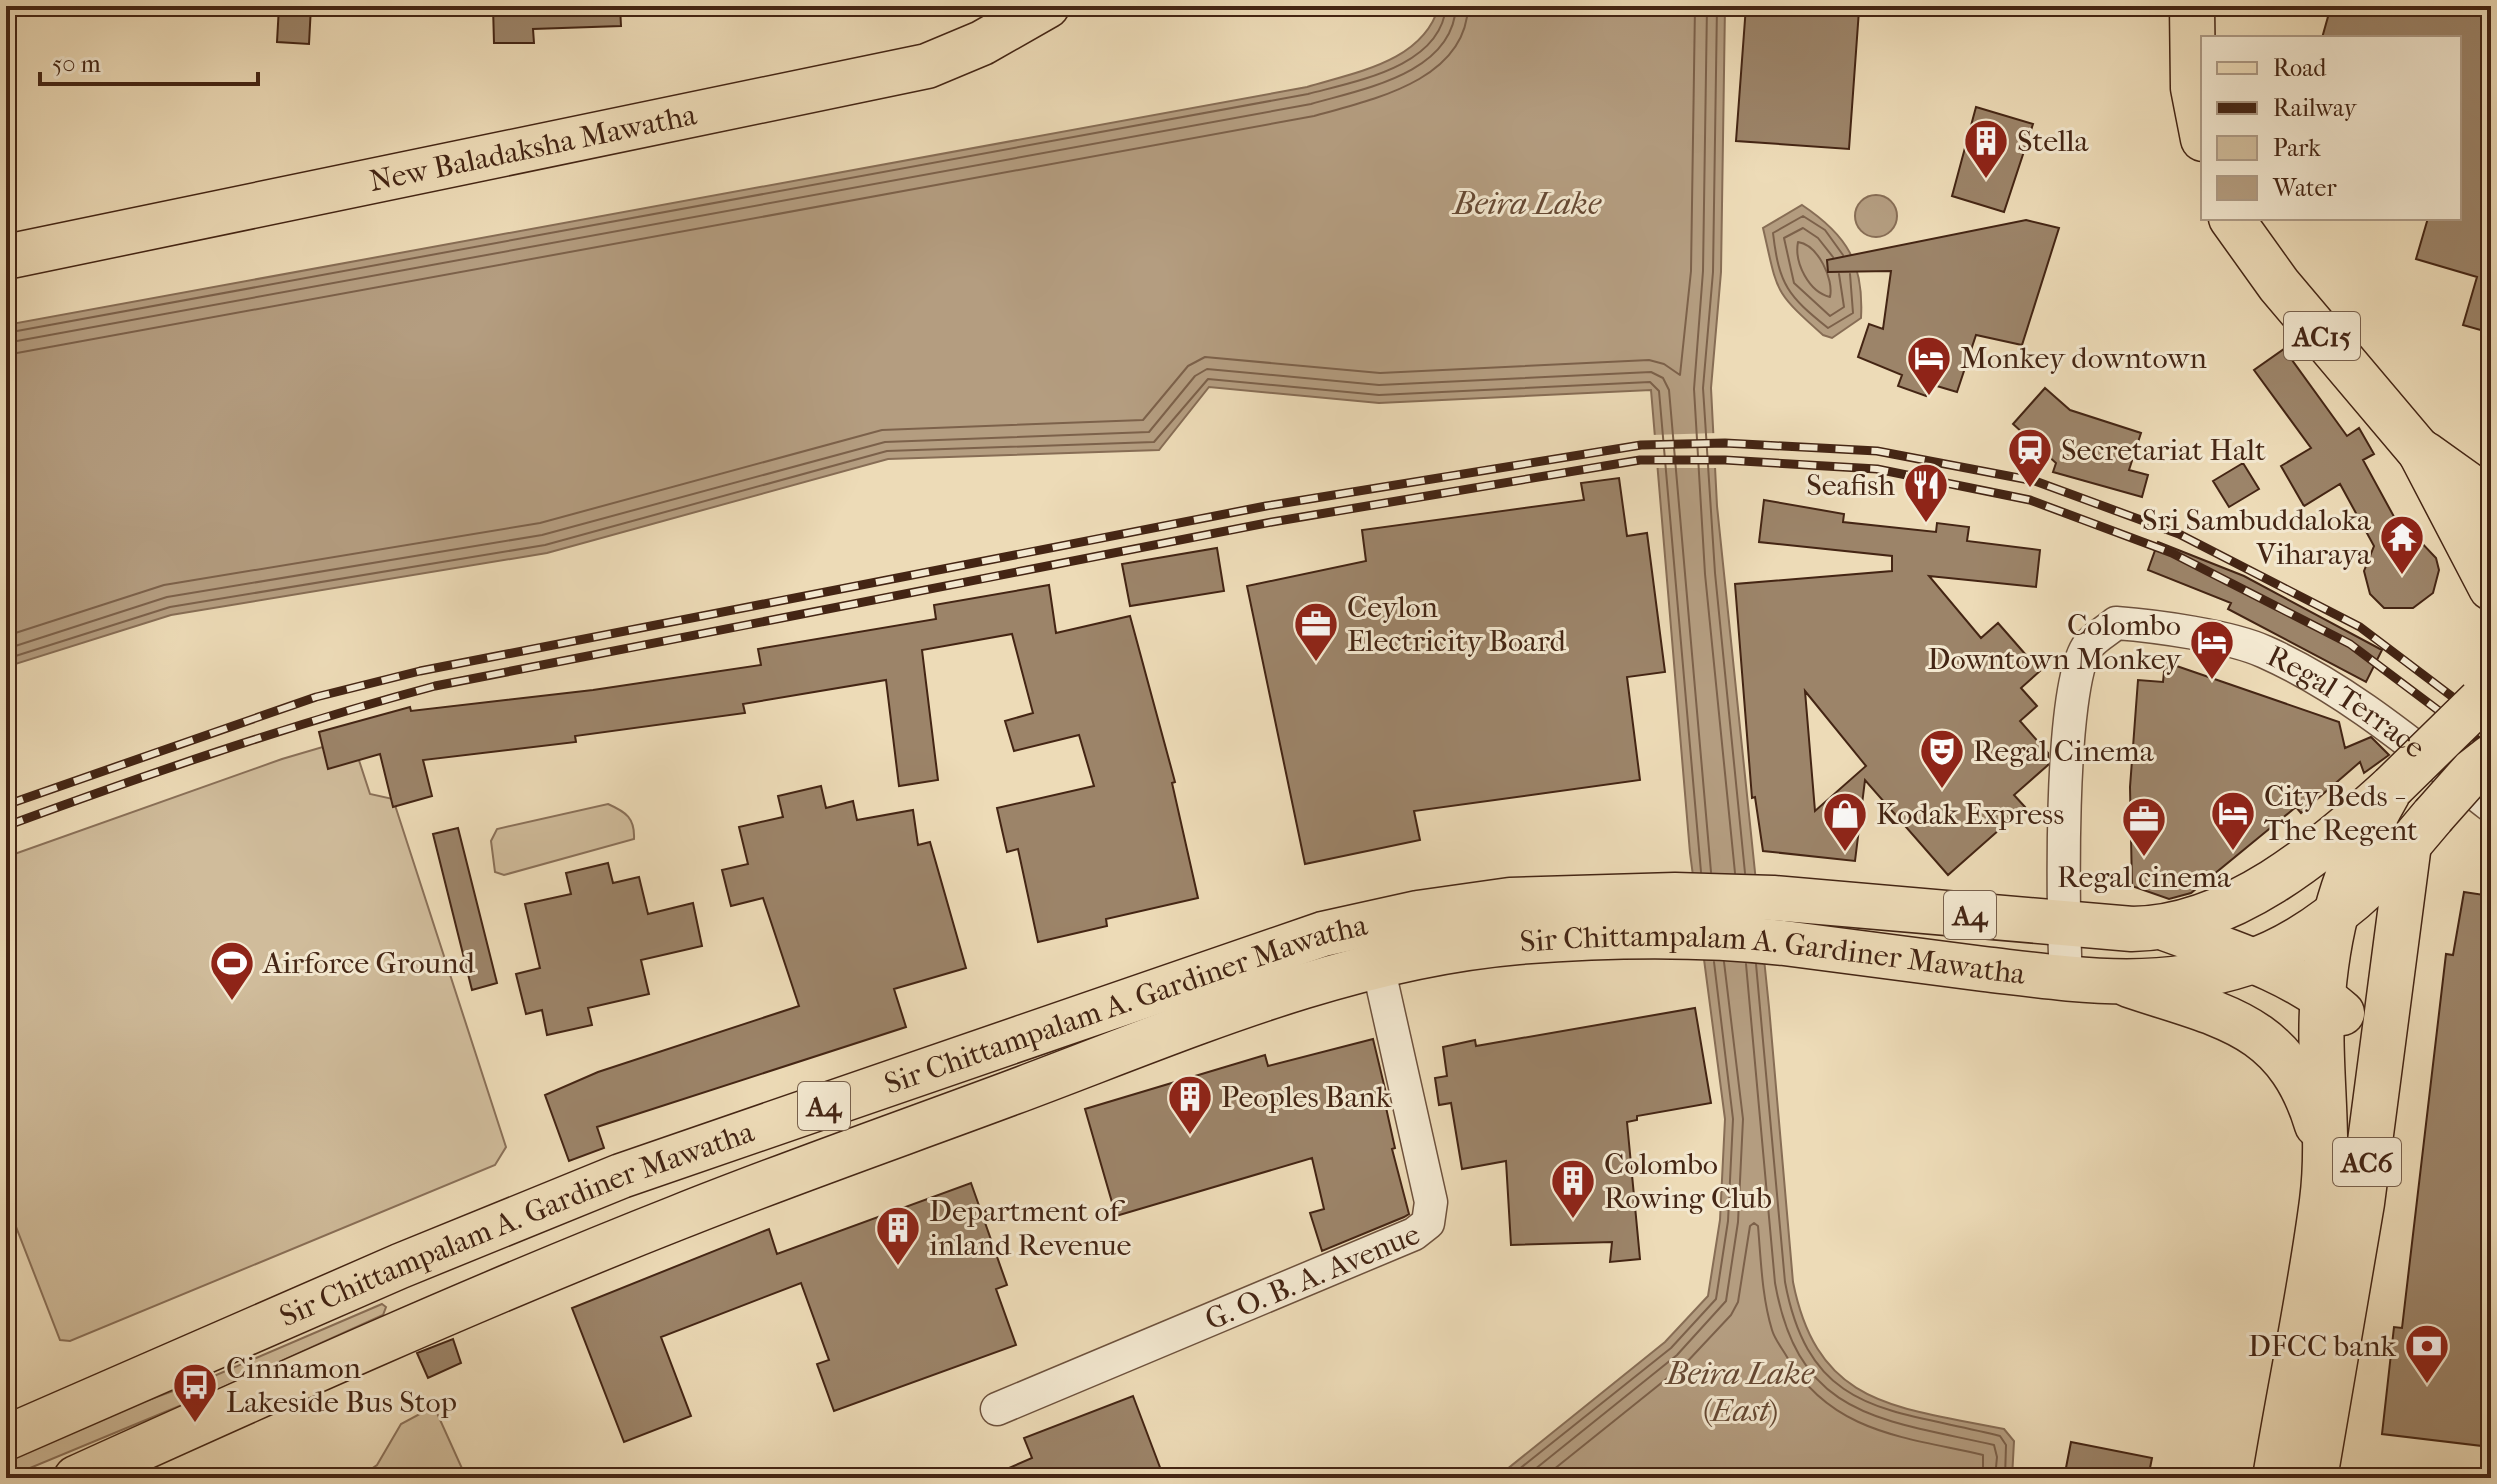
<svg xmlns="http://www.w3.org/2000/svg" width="2497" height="1484" font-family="'IM FELL French Canon',serif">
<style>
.green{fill:#d0bc9b;stroke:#8a7058;stroke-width:2}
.water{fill:#b49d80;stroke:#876d55;stroke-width:2}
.pier{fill:#eddbb7}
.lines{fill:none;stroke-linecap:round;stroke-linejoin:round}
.shore{stroke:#7c614a;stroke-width:2}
.building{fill:#9c8469;stroke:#442514;stroke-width:2;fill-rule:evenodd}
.minor-casing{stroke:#6e523d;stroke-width:35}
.primary-casing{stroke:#442514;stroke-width:47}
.trunk-casing{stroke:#442514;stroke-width:47}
.minor{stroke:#f3e8d0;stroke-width:32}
.primary{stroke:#eddbb7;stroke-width:44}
.trunk{stroke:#eddbb7;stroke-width:44}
.rail-casing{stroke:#442514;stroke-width:9}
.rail{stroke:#f3e8d0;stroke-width:6;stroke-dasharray:18;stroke-linecap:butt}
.trunk-bridge-casing{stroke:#442514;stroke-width:47;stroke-linecap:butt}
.trunk-bridge{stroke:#eddbb7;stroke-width:44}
.labels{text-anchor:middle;stroke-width:6;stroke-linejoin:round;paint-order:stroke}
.shield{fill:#f3e8d0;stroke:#78604c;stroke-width:2}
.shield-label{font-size:28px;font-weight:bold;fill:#442514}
.poi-label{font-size:30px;fill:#442514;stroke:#f3e8d0;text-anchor:start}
.street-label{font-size:30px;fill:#442514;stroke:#f3e8d0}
.water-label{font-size:32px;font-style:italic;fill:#664934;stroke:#f3e8d0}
</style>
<rect width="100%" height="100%" fill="#eddbb7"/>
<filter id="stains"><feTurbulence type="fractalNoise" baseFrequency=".0025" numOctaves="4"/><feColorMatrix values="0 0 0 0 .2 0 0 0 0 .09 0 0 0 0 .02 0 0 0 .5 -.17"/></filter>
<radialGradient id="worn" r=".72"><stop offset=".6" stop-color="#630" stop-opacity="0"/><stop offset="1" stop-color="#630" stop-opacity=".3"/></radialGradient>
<!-- green -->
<path class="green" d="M 343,741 L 353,742 L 370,794 L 393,799 L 506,1147 L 495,1165 L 70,1341 L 60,1340 L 6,1201 L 6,857 L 282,759 Z
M 608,804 C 626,812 635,818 634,839 L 504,875 L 495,872 L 491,841 L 497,829 Z
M 382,1304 L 386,1307 L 383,1315 L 206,1395 L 6,1478 L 6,1461 L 107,1415 L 214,1376 Z
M 427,1410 L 437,1413 L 465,1475 L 358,1478 L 377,1465 L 401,1424 Z"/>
<!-- water -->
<path class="water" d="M 1439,6 L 1725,6 L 1721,272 L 1711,388 L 1717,506 L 1769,1007 L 1793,1282 C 1818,1407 1896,1407 2004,1429 L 2014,1441 L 2012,1478 L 1496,1478 L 1665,1342 L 1708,1296 L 1720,1220 L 1725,1119 L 1690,853 L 1651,390 L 1379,403 L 1209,387 L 1159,450 L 888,459 L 547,553 L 171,615 L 6,667 L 6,325 L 1307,87 C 1356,72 1423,62 1439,6 Z
M1855 216a21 21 0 1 1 42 0a21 21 0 1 1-42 0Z
M 1802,205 C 1847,235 1864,263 1861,318 L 1832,338 L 1823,335 C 1772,290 1778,292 1763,228 Z"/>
<!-- pier -->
<path class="pier" d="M 1718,433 L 1719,468 L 1652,468 L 1650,435 Z"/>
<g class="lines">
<!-- shore -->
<path class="shore" d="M 1707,6 L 1703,271 L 1694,389 L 1705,574 L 1735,873
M 1717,6 L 1713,272 L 1703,388 L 1715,573 L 1745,873
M 1798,242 C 1818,245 1834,279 1830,297 C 1809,292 1794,263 1798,242 Z
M 1843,255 L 1825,230 L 1803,216 L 1773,233 C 1779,285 1788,296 1828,328 L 1853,313 L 1850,274
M 1833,257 L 1818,238 L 1803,228 L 1784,238 L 1794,283 L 1830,316 L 1844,307 L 1839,274
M 6,333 L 1308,94 C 1356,81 1441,67 1446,6
M 6,343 L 1311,104 C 1362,89 1453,74 1456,6
M 6,355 L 1314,116 C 1371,100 1466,81 1468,6
M 6,636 L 164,585 L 540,523 L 882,430 L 1143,420 L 1188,366 L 1205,357 L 1380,373 L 1649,360 L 1664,364 L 1680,375 L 1691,271 L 1695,6
M 6,649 L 167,597 L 542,535 L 885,442 L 1149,432 L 1195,376 L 1207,369 L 1379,385 L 1651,372 L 1663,378 L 1669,390 L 1711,872
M 6,659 L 170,607 L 545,545 L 887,451 L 1154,442 L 1208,379 L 1379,395 L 1650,382 L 1659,391 L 1701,872
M 1746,964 L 1775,1283 C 1799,1418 1880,1419 1994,1445 L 1997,1457 L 1995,1478
M 1756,964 L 1785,1282 C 1810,1416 1890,1408 2000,1436 L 2006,1445 L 2005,1478
M 1508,1478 L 1671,1348 L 1716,1299 L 1728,1221 L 1733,1119 L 1714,962
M 1524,1478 L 1677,1355 L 1726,1301 L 1738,1222 L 1743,1119 L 1724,962
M 1543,1478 L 1685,1364 L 1731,1315 L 1738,1302 L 1750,1226 L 1754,1223 L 1758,1226 C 1761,1261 1762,1297 1772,1330 C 1775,1340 1782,1348 1787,1357 C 1831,1433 1905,1437 1983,1455 L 1983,1478"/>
</g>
<!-- building -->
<path class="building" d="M 279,6 L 311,6 L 309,44 L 277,42 Z
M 493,6 L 620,6 L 621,26 L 533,29 L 534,43 L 494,43 Z
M 1746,6 L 1859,10 L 1849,149 L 1736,141 Z
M 2331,6 L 2491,6 L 2491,333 L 2463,325 L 2477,277 L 2416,259 L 2428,218 L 2459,218 L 2459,38 L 2322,38 Z
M 1976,107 L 2033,124 L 2004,212 L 1952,196 Z
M 2026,220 L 2059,228 L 2022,345 L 1976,335 L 1957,392 L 1930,384 L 1926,396 L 1898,386 L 1902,375 L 1858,357 L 1869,324 L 1883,329 L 1891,271 L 1828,272 L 1827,260 Z
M 2284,349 L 2347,436 L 2359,428 L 2374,454 L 2363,460 L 2404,535 L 2419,540 L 2436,558 L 2439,570 L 2433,593 L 2413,608 L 2384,608 L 2370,594 L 2364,571 L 2374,546 L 2340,484 L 2304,506 L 2281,466 L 2311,448 L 2254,370 Z
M 2045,388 L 2070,410 L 2141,433 L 2129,470 L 2148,475 L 2142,497 L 2053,472 L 2056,463 L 2013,424 Z
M 2243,463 L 2259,489 L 2229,507 L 2213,481 Z
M 1619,478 L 1627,536 L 1647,533 L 1665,672 L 1627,677 L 1640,780 L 1414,811 L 1420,840 L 1305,864 L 1247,586 L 1366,561 L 1362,530 L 1584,500 L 1581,483 Z
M 1764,500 L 1844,514 L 1843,522 L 1936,532 L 1937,523 L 1969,527 L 1967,541 L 2040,550 L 2036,587 L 1929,576 L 1981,638 L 1998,623 L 2040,671 L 2021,688 L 2037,706 L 2020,721 L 2048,753 L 2048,765 L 2014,795 L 2025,807 L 1948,875 L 1865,780 L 1855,861 L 1763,851 L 1755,797 L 1752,798 L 1735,584 L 1892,571 L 1892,556 L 1759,542 ZM 1805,691 L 1866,766 L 1815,811 Z
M 2158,542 L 2244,576 L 2382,650 L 2366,682 L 2228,609 L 2231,603 L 2148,570 Z
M 1217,548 L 1224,591 L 1130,606 L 1122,564 Z
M 1049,585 L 1056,633 L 1130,616 L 1175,782 L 1172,783 L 1198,898 L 1106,919 L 1107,926 L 1038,942 L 1018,849 L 1007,852 L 997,808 L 1094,786 L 1079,735 L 1014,751 L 1005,721 L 1033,713 L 1012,634 L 922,650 L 938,780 L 899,786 L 886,680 L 743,704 L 745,713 L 575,736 L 576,742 L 423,760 L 432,796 L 393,807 L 380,754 L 328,769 L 319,732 L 410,707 L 411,711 L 593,690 L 761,665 L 758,649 L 936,619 L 934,605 Z
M 2165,662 L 2339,722 L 2345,748 L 2371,737 L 2389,755 L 2364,773 L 2360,762 L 2301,813 L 2296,807 L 2191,893 L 2169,899 L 2132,886 L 2130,787 L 2138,680 L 2163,682 Z
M 821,786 L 826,808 L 853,801 L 857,820 L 913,810 L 918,845 L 930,842 L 966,968 L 894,989 L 906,1027 L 597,1127 L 604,1148 L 569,1161 L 545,1095 L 598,1072 L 799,1006 L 763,898 L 731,906 L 722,870 L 748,864 L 739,827 L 783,817 L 778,796 Z
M 458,828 L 497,983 L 472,990 L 433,834 Z
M 608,863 L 613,883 L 639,877 L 648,914 L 693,903 L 702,946 L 641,960 L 649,994 L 588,1008 L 592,1025 L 547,1035 L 542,1010 L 526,1014 L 516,974 L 540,968 L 525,904 L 571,894 L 566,873 Z
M 2464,892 L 2491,896 L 2484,938 L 2491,939 L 2491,1150 L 2485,1210 L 2491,1211 L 2491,1447 L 2382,1434 L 2394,1327 L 2402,1328 L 2446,954 L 2453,955 Z
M 1695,1008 L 1711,1103 L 1637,1116 L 1637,1120 L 1627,1122 L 1640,1259 L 1610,1262 L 1612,1242 L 1511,1245 L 1506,1161 L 1462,1169 L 1451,1103 L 1439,1105 L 1435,1078 L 1447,1076 L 1443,1047 L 1475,1040 L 1476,1046 Z
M 1373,1039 L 1386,1093 L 1383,1094 L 1395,1148 L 1392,1149 L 1409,1214 L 1404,1217 L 1322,1251 L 1310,1213 L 1324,1209 L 1312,1158 L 1116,1216 L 1085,1109 L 1265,1055 L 1268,1066 Z
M 971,1183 L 1007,1285 L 996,1289 L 1016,1345 L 834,1411 L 817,1364 L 829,1360 L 801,1283 L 661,1337 L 691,1416 L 624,1442 L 572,1308 L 769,1229 L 777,1254 Z
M 453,1339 L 461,1363 L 428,1378 L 417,1353 Z
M 1133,1396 L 1164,1478 L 986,1478 L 1032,1458 L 1024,1438 Z
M 2071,1442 L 2152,1458 L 2148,1478 L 2064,1478 Z"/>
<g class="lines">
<!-- minor casing -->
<g class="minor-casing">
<g id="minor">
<path id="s1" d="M 2066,979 C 2063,922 2058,684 2088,646 C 2095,637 2108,630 2116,623 C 2156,626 2230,636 2265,652 C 2348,689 2420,751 2491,806"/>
<path id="s2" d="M 997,1409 L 1414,1234 L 1428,1223 L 1431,1202 L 1378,966"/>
</g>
</g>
<!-- primary casing -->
<g class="primary-casing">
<g id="primary">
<path d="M 2192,6 L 2193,88 L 2203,139"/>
<path d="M 2231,218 L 2279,285 L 2491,536"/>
<path id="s3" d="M 6,257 L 927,66 L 982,43 L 1047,6"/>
<path d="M 2167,929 C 2227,951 2293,970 2342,1013"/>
<path d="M 2129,985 C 2220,1016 2286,1022 2317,1125"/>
<path d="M 2275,1478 C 2290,1386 2310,1294 2322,1201 C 2331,1132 2317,1063 2323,994 C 2330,913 2348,863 2388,793"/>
<path d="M 2315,1478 L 2362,1203 L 2409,844"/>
</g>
</g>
<!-- trunk casing -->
<g class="trunk-casing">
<g id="trunk">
<path d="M 2419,450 L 2491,588"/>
<path d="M 2425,454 L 2491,501"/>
<path id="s4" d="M 6,1438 L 400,1266 L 621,1176 L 1323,934 L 1418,913 L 1510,900 L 1675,895 L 1773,898 L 2132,929 C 2231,928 2322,851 2392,787"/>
<path id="s5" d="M 76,1478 C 275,1388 476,1297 679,1217 C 789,1173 901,1134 1011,1093 C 1175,1032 1342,957 1518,942 C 1606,935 1696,933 1784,943 C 1850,951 1917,960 1984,969 C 2078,980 2155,993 2247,963 C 2321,938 2385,875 2433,816"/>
</g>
</g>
<!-- minor -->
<use href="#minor" class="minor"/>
<!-- primary -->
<use href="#primary" class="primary"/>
<!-- trunk -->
<use href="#trunk" class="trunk"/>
<!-- rail casing -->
<g class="rail-casing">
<path id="rail" d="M 6,805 L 316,697 L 420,671 L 1266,506 L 1641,445 L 1725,443 L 1877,451 L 2035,481 L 2179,534 L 2360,627 L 2491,726
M 6,826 C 148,774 289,725 435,686 L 1272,522 L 1640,460 L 1725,460 L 1877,469 L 2030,500 L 2172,553 L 2350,644 L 2491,750"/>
</g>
<!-- rail -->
<use href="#rail" class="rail"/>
<!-- trunk-bridge casing -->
<g class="trunk-bridge-casing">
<path id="trunk-bridge" d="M 2392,787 L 2480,701
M 2433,816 L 2473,771 L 2491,757"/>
</g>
<!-- trunk-bridge -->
<use href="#trunk-bridge" class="trunk-bridge"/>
</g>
<!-- icons -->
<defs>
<g id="building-pin" transform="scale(2.3)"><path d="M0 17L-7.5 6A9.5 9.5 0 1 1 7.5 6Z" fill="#8f2418" stroke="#f3e8d0"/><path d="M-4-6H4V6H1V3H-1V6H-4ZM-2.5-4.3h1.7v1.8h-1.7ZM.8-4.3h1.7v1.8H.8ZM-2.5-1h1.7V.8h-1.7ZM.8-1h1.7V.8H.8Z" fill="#fff"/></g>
<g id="hotel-pin" transform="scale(2.3)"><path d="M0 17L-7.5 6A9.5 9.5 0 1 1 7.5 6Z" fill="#8f2418" stroke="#f3e8d0"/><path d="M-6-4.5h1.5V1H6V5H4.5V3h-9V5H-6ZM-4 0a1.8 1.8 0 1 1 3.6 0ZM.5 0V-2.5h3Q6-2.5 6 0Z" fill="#fff"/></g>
<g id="station-pin" transform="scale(2.3)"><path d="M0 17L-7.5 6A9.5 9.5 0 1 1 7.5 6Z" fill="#8f2418" stroke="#f3e8d0"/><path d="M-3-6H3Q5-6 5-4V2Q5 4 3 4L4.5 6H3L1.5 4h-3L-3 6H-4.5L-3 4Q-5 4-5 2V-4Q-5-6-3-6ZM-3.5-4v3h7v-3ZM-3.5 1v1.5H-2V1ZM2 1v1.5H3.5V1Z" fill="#fff"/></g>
<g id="restaurant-pin" transform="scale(2.3)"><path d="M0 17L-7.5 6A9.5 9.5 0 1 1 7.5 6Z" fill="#8f2418" stroke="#f3e8d0"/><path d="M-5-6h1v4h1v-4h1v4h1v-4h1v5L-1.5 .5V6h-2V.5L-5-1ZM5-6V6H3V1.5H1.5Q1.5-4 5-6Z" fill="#fff"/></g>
<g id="temple-pin" transform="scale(2.3)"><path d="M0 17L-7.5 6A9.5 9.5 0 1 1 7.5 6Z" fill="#8f2418" stroke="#f3e8d0"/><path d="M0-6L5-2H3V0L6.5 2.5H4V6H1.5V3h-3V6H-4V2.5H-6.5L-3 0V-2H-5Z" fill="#fff"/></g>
<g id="office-pin" transform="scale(2.3)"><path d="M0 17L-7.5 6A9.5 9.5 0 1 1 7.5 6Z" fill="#8f2418" stroke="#f3e8d0"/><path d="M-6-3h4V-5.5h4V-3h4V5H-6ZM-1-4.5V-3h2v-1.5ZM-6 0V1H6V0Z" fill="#fff"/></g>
<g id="theatre-pin" transform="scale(2.3)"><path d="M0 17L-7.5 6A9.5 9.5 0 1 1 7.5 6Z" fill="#8f2418" stroke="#f3e8d0"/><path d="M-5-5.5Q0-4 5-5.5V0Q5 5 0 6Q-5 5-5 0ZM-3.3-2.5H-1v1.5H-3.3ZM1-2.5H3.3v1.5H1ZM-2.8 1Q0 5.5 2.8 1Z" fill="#fff"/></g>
<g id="shop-pin" transform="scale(2.3)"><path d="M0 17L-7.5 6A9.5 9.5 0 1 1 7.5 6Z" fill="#8f2418" stroke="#f3e8d0"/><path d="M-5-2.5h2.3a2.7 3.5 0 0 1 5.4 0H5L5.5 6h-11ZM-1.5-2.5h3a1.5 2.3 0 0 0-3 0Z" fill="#fff"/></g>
<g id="stadium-pin" transform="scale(2.3)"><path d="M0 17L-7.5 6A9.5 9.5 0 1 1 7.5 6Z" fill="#8f2418" stroke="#f3e8d0"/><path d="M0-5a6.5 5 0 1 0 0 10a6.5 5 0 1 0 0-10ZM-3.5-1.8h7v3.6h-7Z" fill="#fff"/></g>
<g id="bank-pin" transform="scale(2.3)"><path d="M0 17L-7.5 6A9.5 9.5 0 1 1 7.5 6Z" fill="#8f2418" stroke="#f3e8d0"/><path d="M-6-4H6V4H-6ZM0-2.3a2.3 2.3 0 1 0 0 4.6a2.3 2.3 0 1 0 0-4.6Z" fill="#fff"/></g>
<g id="bus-pin" transform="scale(2.3)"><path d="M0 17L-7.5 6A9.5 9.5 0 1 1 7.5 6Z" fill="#8f2418" stroke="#f3e8d0"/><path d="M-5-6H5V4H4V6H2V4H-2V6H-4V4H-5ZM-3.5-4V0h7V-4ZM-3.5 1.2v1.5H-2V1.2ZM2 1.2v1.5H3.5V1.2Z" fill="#fff"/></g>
</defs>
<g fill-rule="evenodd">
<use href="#building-pin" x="1986" y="141"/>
<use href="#hotel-pin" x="1929" y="358"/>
<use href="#station-pin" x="2030" y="450"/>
<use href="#restaurant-pin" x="1926" y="485"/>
<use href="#temple-pin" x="2402" y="537"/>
<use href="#office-pin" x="1316" y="624"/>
<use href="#hotel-pin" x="2212" y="642"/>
<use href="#theatre-pin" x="1942" y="751"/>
<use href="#hotel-pin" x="2233" y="813"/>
<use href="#shop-pin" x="1845" y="814"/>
<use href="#office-pin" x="2144" y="819"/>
<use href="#stadium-pin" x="232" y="963"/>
<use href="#building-pin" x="1190" y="1097"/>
<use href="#building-pin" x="1573" y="1181"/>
<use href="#building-pin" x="898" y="1228"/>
<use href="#bank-pin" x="2427" y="1346"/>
<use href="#bus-pin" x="195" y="1385"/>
</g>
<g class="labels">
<!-- shield labels -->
<g class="shield">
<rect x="2284" y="312" width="76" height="48" rx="6"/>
<rect x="1944" y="891" width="52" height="48" rx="6"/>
<rect x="798" y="1082" width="52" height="48" rx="6"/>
<rect x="2333" y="1138" width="68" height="48" rx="6"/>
</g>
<g class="shield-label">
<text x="2322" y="346">AC15</text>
<text x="1970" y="925">A4</text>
<text x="824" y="1116">A4</text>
<text x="2367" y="1172">AC6</text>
</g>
<!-- poi labels -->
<g class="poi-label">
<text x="2017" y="151">Stella</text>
<text x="1960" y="368">Monkey downtown</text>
<text x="2061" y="460">Secretariat Halt</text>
<text x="1895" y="495" text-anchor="end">Seafish</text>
<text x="2371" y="530" text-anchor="end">Sri Sambuddaloka<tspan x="2371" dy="34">Viharaya</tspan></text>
<text x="1347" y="617">Ceylon<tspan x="1347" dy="34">Electricity Board</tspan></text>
<text x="2181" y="635" text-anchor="end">Colombo<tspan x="2181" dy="34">Downtown Monkey</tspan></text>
<text x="1973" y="761">Regal Cinema</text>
<text x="2264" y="806">City Beds -<tspan x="2264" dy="34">The Regent</tspan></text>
<text x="1876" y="824">Kodak Express</text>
<text x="2144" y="887" text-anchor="middle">Regal cinema</text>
<text x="263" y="973">Airforce Ground</text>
<text x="1221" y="1107">Peoples Bank</text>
<text x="1604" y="1174">Colombo<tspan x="1604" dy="34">Rowing Club</tspan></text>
<text x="929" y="1221">Department of<tspan x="929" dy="34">inland Revenue</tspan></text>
<text x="2396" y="1356" text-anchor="end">DFCC bank</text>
<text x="226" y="1378">Cinnamon<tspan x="226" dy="34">Lakeside Bus Stop</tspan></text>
</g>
<!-- street labels -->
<g class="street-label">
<text dy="10" stroke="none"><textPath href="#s3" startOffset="538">New Baladaksha Mawatha</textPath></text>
<text dy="10" stroke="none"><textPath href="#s1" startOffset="620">Regal Terrace</textPath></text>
<text dy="10" stroke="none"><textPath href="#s5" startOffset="1798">Sir Chittampalam A. Gardiner Mawatha</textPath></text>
<text dy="10" stroke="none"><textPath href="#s4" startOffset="1202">Sir Chittampalam A. Gardiner Mawatha</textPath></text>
<text dy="10" stroke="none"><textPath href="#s4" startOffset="554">Sir Chittampalam A. Gardiner Mawatha</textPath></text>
<text dy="10" stroke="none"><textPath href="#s2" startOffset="342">G. O. B. A. Avenue</textPath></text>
</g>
<!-- water labels -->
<g class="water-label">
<text x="1527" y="214">Beira Lake</text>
<text x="1740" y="1384">Beira Lake<tspan x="1740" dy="37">(East)</tspan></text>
</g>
</g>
<!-- margin -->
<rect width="2497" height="1484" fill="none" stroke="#eddbb7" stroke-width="32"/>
<rect x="8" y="8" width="2481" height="1468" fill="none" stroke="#442514" stroke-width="4"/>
<rect x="16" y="16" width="2465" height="1452" fill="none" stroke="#442514" stroke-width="2"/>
<!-- legend -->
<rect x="2201" y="36" width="260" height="184" fill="#f3e8d0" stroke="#ad9a85" stroke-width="2"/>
<rect x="2217" y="62" width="40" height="12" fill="#eddbb7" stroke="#ad9a85" stroke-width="2"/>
<text x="2273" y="76" font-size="24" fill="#442514">Road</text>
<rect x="2217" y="102" width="40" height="12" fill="#442514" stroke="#ad9a85" stroke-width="2"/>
<text x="2273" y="116" font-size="24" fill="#442514">Railway</text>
<rect x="2217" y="136" width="40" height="24" fill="#d0bc9b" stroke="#ad9a85" stroke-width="2"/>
<text x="2273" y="156" font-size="24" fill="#442514">Park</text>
<rect x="2217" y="176" width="40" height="24" fill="#b49d80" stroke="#ad9a85" stroke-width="2"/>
<text x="2273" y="196" font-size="24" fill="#442514">Water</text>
<!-- scale -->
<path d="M40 72v12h218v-12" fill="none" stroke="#442514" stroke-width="4"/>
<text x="52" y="72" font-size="24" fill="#442514" stroke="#f3e8d0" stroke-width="6" paint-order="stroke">50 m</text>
<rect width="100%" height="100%" filter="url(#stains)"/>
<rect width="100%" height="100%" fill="url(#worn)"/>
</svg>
